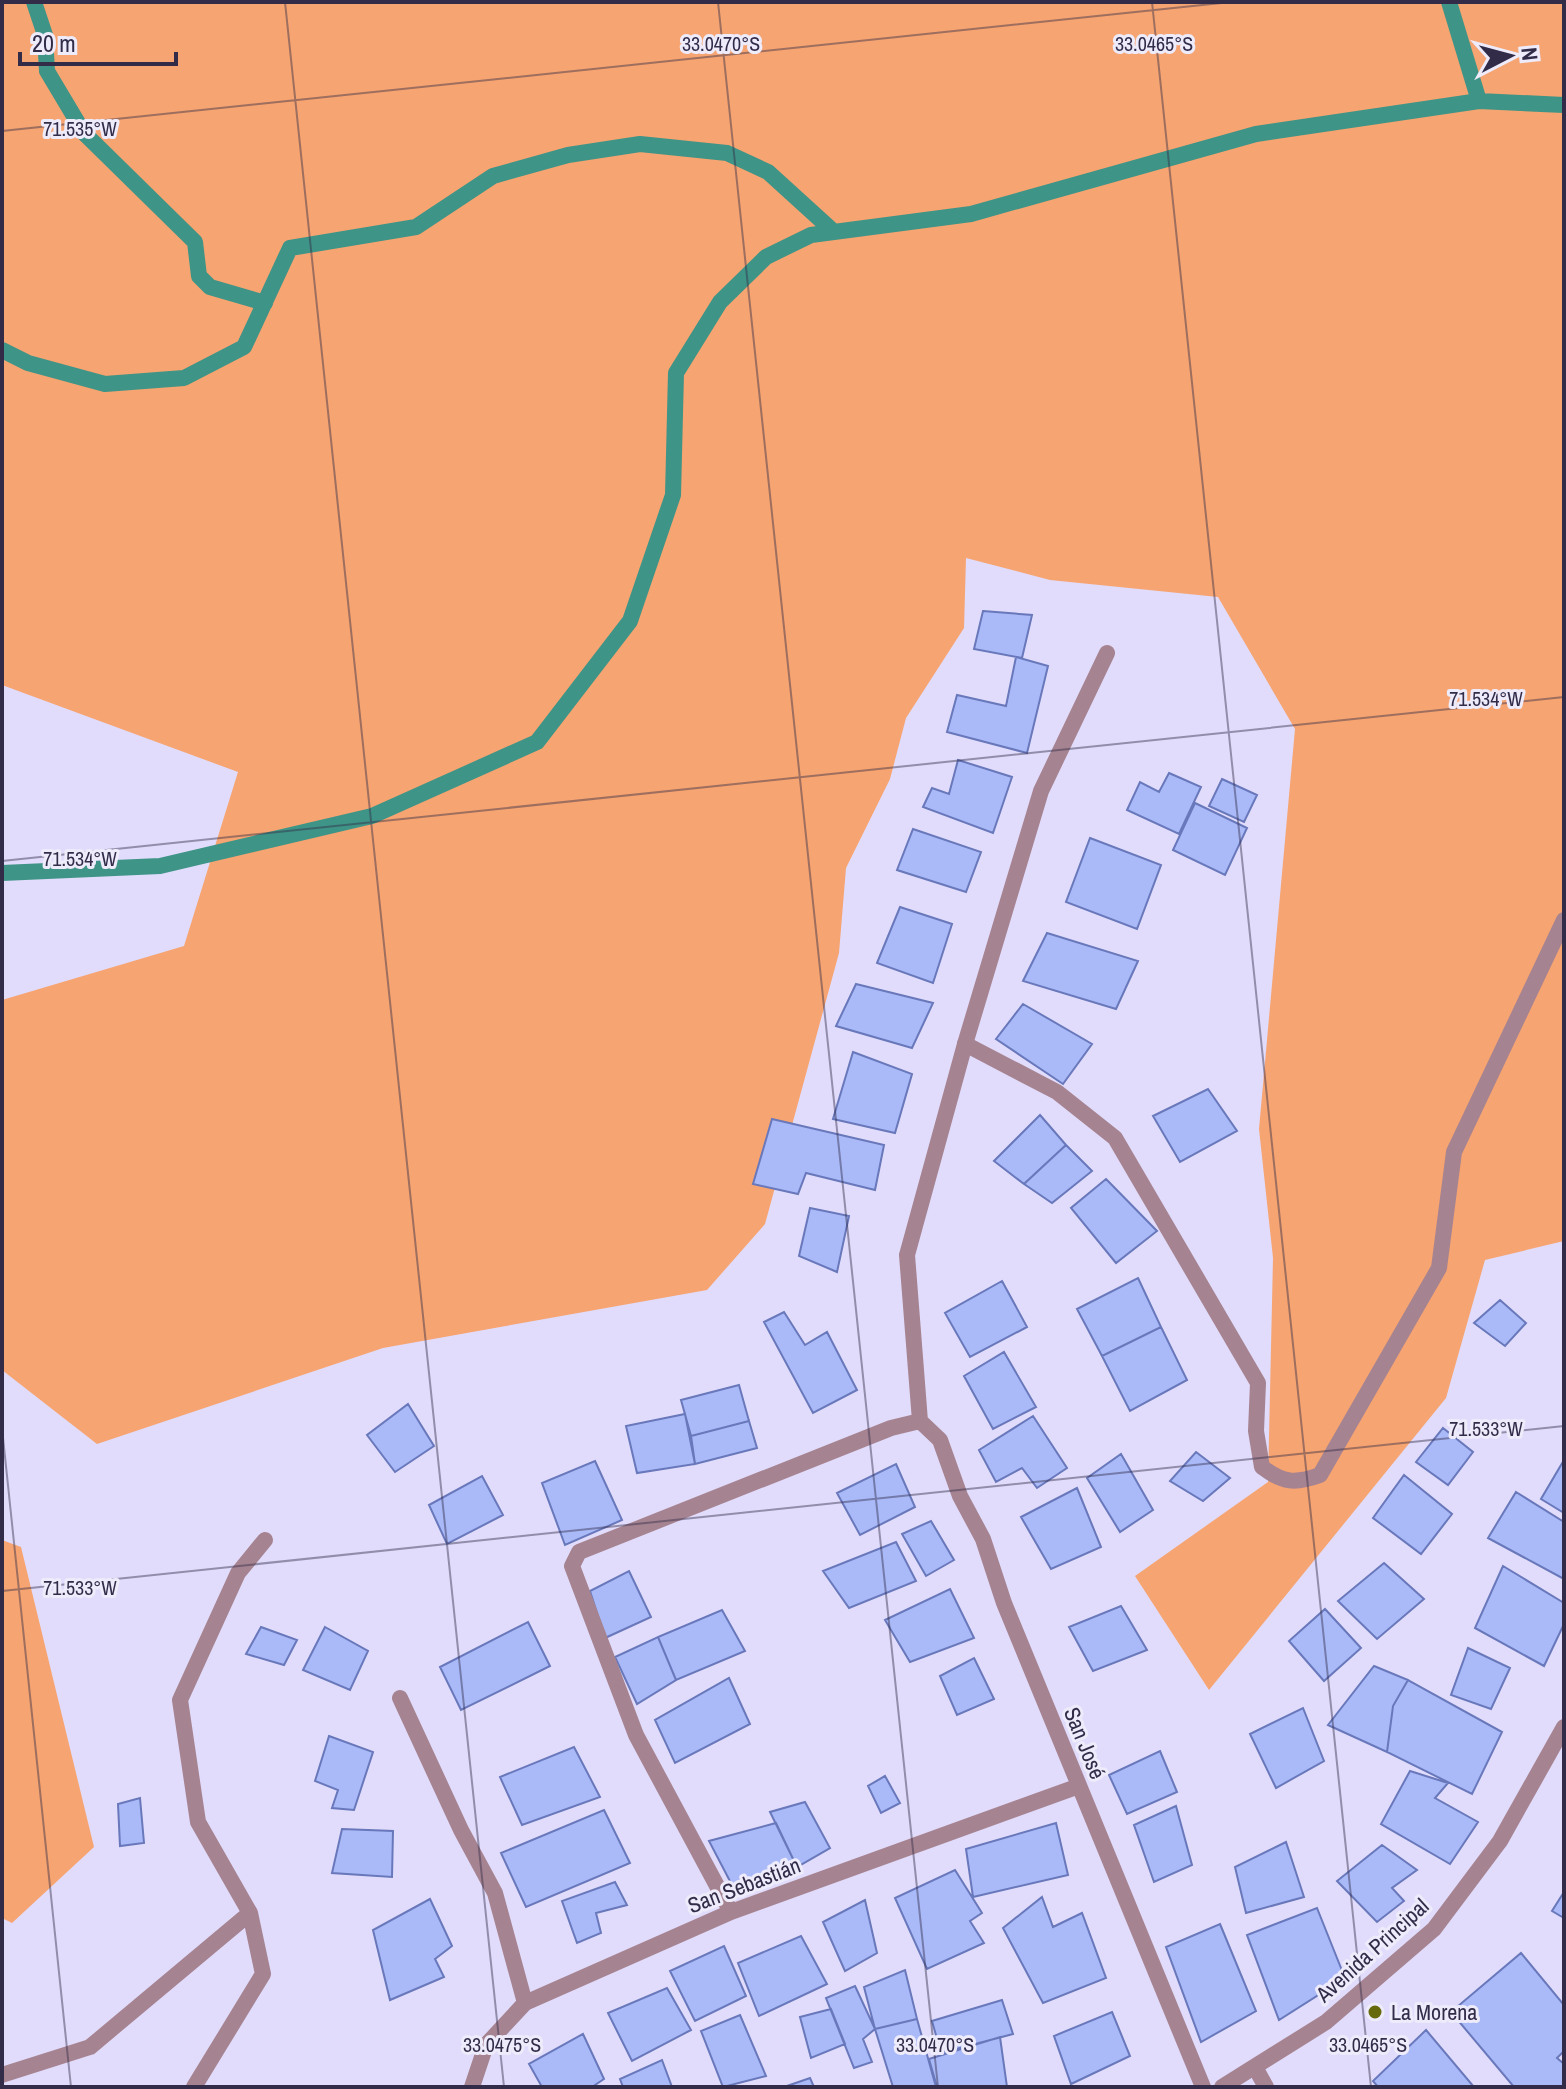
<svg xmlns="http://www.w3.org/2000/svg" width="1566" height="2089" font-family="'Archivo Narrow',sans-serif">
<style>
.green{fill:#f6a471}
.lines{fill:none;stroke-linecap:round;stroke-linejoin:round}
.stream{stroke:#3e9486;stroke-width:16}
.building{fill:#aabaf8;stroke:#6878bb;stroke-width:2}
.service{stroke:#a68391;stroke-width:16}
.minor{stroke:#a68391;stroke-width:16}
.tertiary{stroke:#a68391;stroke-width:16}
.ticks{fill:none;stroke:#322c49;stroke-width:2;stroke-opacity:0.45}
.poi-dot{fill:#666a0c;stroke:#eeebfb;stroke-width:3}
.labels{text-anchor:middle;stroke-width:6;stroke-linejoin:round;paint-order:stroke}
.street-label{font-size:22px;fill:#322c49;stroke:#eeebfb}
.poi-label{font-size:22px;fill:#322c49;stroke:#eeebfb;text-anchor:start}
.ticks-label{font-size:20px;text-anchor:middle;fill:#322c49;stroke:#eeebfb;stroke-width:6;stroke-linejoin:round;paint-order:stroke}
</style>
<rect width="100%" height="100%" fill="#e1dcfb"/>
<!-- green -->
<path class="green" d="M 2,2 L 1564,2 L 1564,1241 L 1485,1260 L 1446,1398 L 1209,1690 L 1135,1576 L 1268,1482 L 1273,1258 L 1259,1129 L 1295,729 L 1218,597 L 1050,580 L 966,558 L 964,628 L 906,718 L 890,779 L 846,868 L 839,953 L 765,1224 L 707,1290 L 383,1348 L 97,1444 L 2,1370 L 2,1000 L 184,946 L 238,772 L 2,685 Z
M 2,1540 L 21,1547 L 94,1847 L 12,1923 L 2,1918 Z"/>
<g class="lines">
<!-- stream -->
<path class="stream" d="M 34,2 L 45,35 L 47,71 L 84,133 L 195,242 L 199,276 L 210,287 L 265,303
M 1449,2 L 1479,101
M 2,350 L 28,363 L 105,384 L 184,378 L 244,347 L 290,248 L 416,227 L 493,176 L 568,155 L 640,144 L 727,153 L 768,172 L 834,232
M 2,873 L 160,866 L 372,816 L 537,742 L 630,621 L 673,495 L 676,373 L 720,302 L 766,257 L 811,235 L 971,214 L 1256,134 L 1479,101 L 1564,105"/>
</g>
<!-- building -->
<path class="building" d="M 983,611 L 1032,615 L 1022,658 L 974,649 Z
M 1016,657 L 1048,666 L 1027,753 L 947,732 L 957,695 L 1006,706 Z
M 958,760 L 1012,777 L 993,833 L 923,807 L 932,788 L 949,794 Z
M 1169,773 L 1201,787 L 1179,834 L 1127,810 L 1140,782 L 1159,792 Z
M 1222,779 L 1257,795 L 1244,822 L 1209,806 Z
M 1195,803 L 1247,828 L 1225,875 L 1173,850 Z
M 913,829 L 981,852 L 966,892 L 897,870 Z
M 1090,838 L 1161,865 L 1137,929 L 1066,902 Z
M 900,907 L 952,924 L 933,983 L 877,963 Z
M 1047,933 L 1138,961 L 1116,1009 L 1023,981 Z
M 856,984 L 933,1003 L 912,1048 L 836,1026 Z
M 1023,1004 L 1092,1044 L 1063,1084 L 996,1039 Z
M 853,1052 L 912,1074 L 895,1133 L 833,1119 Z
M 1208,1089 L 1237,1131 L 1180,1162 L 1153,1116 Z
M 1040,1115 L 1066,1145 L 1024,1184 L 994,1161 Z
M 772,1119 L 884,1145 L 875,1190 L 806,1173 L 798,1194 L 753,1184 Z
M 1066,1145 L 1092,1171 L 1052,1203 L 1024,1184 Z
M 1106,1179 L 1157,1231 L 1116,1263 L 1071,1208 Z
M 810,1208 L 849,1216 L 837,1272 L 799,1256 Z
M 1138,1278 L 1161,1327 L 1102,1356 L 1077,1309 Z
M 1002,1281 L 1027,1327 L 970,1357 L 945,1313 Z
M 1500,1300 L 1526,1323 L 1505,1346 L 1474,1323 Z
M 784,1312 L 805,1345 L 827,1332 L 857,1390 L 813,1413 L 764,1322 Z
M 1161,1327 L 1187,1380 L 1130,1411 L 1102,1356 Z
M 1004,1352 L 1036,1407 L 993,1429 L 964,1376 Z
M 739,1385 L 749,1421 L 691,1436 L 681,1400 Z
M 408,1404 L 434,1446 L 395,1472 L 367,1435 Z
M 685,1414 L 695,1464 L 637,1473 L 626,1426 Z
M 1033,1416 L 1067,1468 L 1037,1488 L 1022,1468 L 996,1482 L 979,1450 Z
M 749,1421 L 757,1448 L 695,1464 L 691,1436 Z
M 1443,1428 L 1473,1452 L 1448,1485 L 1416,1462 Z
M 1196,1452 L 1230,1478 L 1203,1501 L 1170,1481 Z
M 1121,1454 L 1153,1510 L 1120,1532 L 1087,1478 Z
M 1564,1460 L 1564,1513 L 1541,1499 Z
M 595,1461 L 622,1520 L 565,1545 L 542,1483 Z
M 896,1464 L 915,1507 L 860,1535 L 837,1493 Z
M 1404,1475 L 1452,1514 L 1421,1554 L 1373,1518 Z
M 482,1476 L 503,1515 L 447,1544 L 429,1505 Z
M 1077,1488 L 1101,1547 L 1051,1569 L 1021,1517 Z
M 1516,1492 L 1564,1522 L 1564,1579 L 1488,1538 Z
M 931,1521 L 954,1560 L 926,1576 L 902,1534 Z
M 896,1542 L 916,1581 L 849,1608 L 823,1571 Z
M 1384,1563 L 1424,1599 L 1377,1639 L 1338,1601 Z
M 1503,1566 L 1564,1603 L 1564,1624 L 1544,1666 L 1475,1628 Z
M 629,1571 L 651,1617 L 605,1638 L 590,1591 Z
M 950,1589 L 974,1638 L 910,1662 L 885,1620 Z
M 1121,1606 L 1147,1650 L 1093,1671 L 1069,1627 Z
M 1325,1609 L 1361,1648 L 1324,1681 L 1289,1641 Z
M 722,1610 L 745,1651 L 676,1680 L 658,1637 Z
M 528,1622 L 550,1666 L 461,1710 L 440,1667 Z
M 261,1627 L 297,1640 L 284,1665 L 246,1654 Z
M 325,1627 L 368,1651 L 350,1690 L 303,1670 Z
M 658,1637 L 676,1680 L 637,1704 L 615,1657 Z
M 1468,1648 L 1510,1668 L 1491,1709 L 1451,1695 Z
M 974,1658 L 994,1699 L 957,1715 L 940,1676 Z
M 1374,1666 L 1408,1680 L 1393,1706 L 1387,1752 L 1328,1725 Z
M 729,1678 L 750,1724 L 675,1763 L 655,1720 Z
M 1408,1680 L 1502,1732 L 1472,1794 L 1387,1752 L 1393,1706 Z
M 1303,1708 L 1324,1761 L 1276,1788 L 1250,1734 Z
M 329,1736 L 373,1752 L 354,1810 L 332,1808 L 338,1790 L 315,1781 Z
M 574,1747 L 600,1797 L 522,1825 L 500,1777 Z
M 1160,1751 L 1177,1792 L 1127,1814 L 1109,1775 Z
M 1410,1771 L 1448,1783 L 1435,1798 L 1478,1822 L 1450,1864 L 1381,1824 Z
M 885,1776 L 900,1803 L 881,1813 L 868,1786 Z
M 140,1798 L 144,1843 L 120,1846 L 118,1804 Z
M 805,1802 L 830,1848 L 797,1867 L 770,1812 Z
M 1176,1806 L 1192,1865 L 1154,1882 L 1134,1825 Z
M 604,1810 L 630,1863 L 526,1907 L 501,1853 Z
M 776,1823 L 797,1867 L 732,1885 L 709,1841 Z
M 1056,1823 L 1068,1875 L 973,1897 L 966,1849 Z
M 342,1829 L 393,1831 L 392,1877 L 332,1873 Z
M 1286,1842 L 1304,1897 L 1246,1913 L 1235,1867 Z
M 1382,1845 L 1417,1870 L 1392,1888 L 1404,1901 L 1377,1922 L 1337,1881 Z
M 955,1870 L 982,1913 L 970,1921 L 984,1943 L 927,1969 L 895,1898 Z
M 615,1882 L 627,1905 L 596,1913 L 601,1933 L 577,1943 L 562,1901 Z
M 1564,1892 L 1564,1918 L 1552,1911 Z
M 1042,1897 L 1053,1927 L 1082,1913 L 1106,1978 L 1043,2003 L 1003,1928 Z
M 430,1899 L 452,1946 L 435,1959 L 444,1977 L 390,2000 L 373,1930 Z
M 865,1900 L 877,1953 L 845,1971 L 823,1922 Z
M 1317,1908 L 1345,1978 L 1279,2020 L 1247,1935 Z
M 1220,1924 L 1256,2011 L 1201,2042 L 1166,1947 Z
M 801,1936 L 827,1984 L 759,2016 L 738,1963 Z
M 724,1946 L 746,1996 L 695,2021 L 670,1971 Z
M 1521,1953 L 1564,2005 L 1564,2051 L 1557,2058 L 1564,2064 L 1564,2087 L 1514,2087 L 1451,2012 Z
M 905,1970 L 917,2019 L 875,2029 L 864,1987 Z
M 855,1986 L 875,2029 L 863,2039 L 872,2062 L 854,2068 L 826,1998 Z
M 667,1988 L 691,2030 L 632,2061 L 608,2013 Z
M 1002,2000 L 1013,2034 L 941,2053 L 932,2021 Z
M 831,2009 L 845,2044 L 811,2058 L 800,2017 Z
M 1112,2012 L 1130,2056 L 1071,2084 L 1054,2036 Z
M 740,2015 L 766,2076 L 723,2087 L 701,2031 Z
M 917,2019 L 936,2087 L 893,2087 L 875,2029 Z
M 1426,2030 L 1474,2087 L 1378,2087 L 1373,2081 Z
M 583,2034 L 604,2079 L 592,2087 L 542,2087 L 529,2064 Z
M 1000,2037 L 1007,2087 L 937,2087 L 929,2059 Z
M 662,2060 L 672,2087 L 623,2087 L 620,2079 Z
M 810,2078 L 814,2087 L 784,2087 Z"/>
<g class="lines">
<!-- service -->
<path class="service" d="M 965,1044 L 1057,1092 L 1115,1138 L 1258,1383 L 1256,1431 L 1262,1467 C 1283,1483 1295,1484 1320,1475 L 1439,1268 L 1454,1152 L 1564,920
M 400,1698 L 461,1830 L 495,1893 L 525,2003"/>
<!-- minor -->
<path class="minor" d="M 920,1421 L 940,1440 L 960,1496 L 983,1539 L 1004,1603 L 1203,2087
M 731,1912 L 636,1735 L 572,1566 L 579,1552 L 891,1428 L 920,1421 L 907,1255 L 965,1044 L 1041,791 L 1107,653
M 250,1913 L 198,1822 L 180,1700 L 238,1573 L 265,1540
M 1256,2069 L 1266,2087
M 2,2075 L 90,2047 L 250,1913 L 263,1974 L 194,2087
M 472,2087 L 486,2045 L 525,2003 L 731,1912 L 1079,1786"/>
<!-- tertiary -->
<path class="tertiary" d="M 1222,2087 L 1326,2022 L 1434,1929 L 1500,1841 L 1564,1727"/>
</g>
<!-- ticks -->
<path class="ticks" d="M 285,2 L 504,2087M 718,2 L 938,2087M 1152,2 L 1371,2087M 2,131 L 1231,2M 2,861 L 1564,697M 2,1428 L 71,2087M 2,1591 L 1564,1426"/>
<!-- markers -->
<circle class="poi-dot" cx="1375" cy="2012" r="8"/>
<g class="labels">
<!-- street labels -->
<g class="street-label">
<text transform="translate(1085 1743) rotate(68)" y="8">San José</text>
<text transform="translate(744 1885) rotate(-21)" y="8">San Sebastián</text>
<text transform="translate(1372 1950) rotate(-42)" y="8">Avenida Principal</text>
</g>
<!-- poi labels -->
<g class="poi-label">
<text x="1391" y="2020">La Morena</text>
</g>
</g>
<g class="ticks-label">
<text x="721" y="51">33.0470°S</text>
<text x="1154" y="51">33.0465°S</text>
<text x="80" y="136">71.535°W</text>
<text x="1486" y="706">71.534°W</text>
<text x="80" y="866">71.534°W</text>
<text x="1486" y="1436">71.533°W</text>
<text x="80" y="1595">71.533°W</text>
<text x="502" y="2052">33.0475°S</text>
<text x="935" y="2052">33.0470°S</text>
<text x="1368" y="2052">33.0465°S</text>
</g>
<!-- border -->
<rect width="1566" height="2089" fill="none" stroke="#322c49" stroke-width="8"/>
<!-- north arrow -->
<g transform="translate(1510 56) rotate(84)" stroke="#eeebfb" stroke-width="6" paint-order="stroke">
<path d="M0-6L14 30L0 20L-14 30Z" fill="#322c49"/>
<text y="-12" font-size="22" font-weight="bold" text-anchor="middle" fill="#322c49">N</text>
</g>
<!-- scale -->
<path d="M20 52v12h156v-12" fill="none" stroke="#322c49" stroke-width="4"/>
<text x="32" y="52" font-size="24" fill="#322c49" stroke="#eeebfb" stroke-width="6" paint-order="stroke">20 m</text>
</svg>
